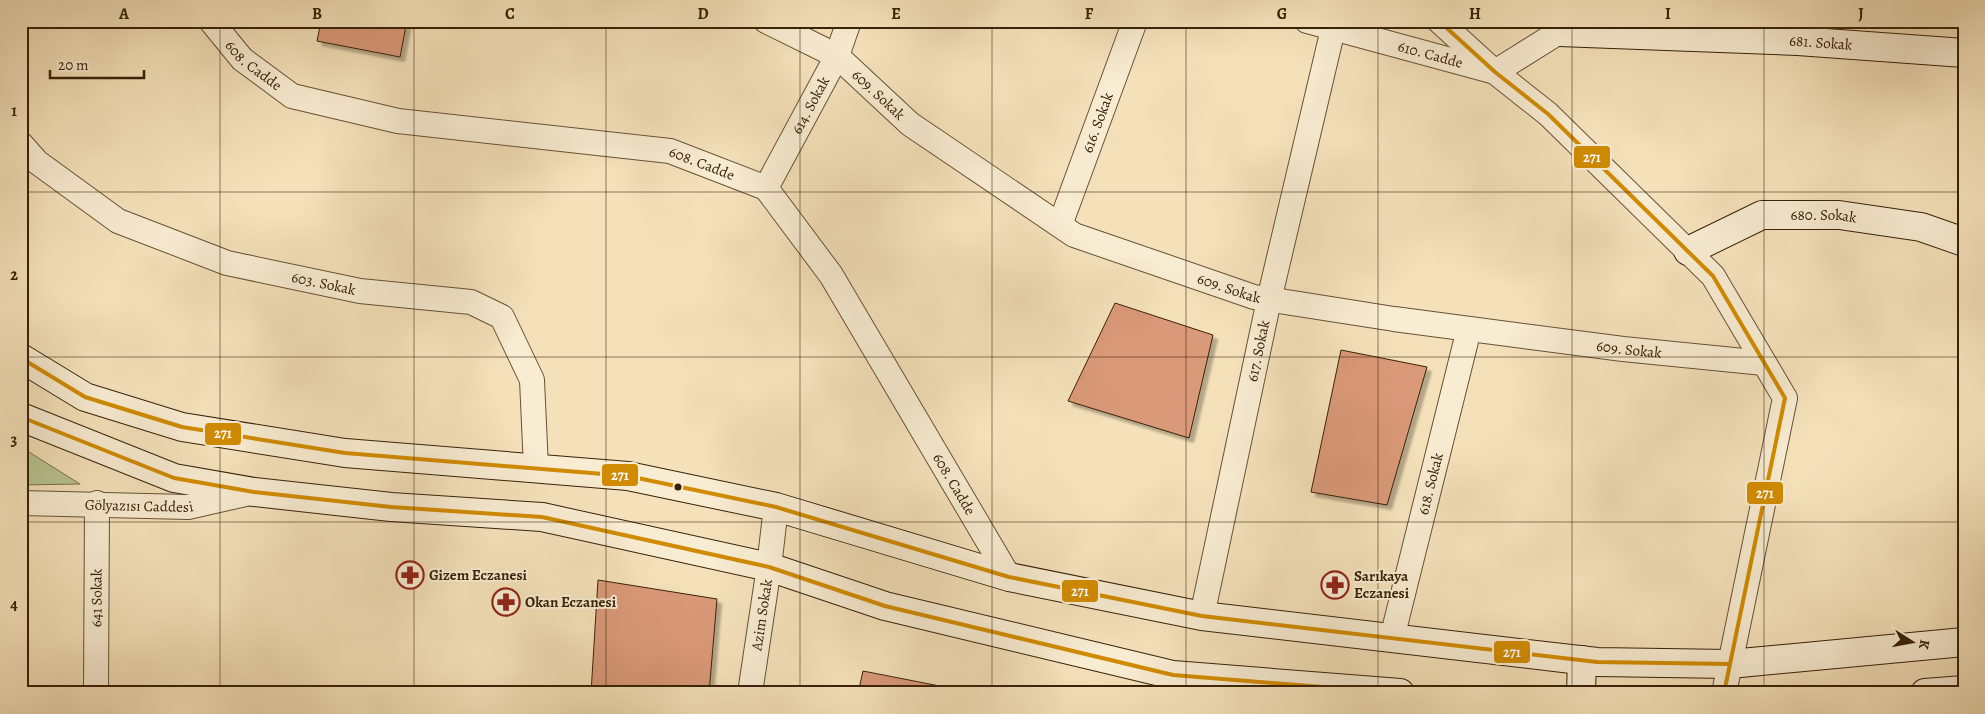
<svg xmlns="http://www.w3.org/2000/svg" width="1985" height="714" font-family="Alegreya,serif">
<style>
.green{fill:#b8c392;stroke:#78724c}
.building{fill:#da9978;stroke:#392107;filter:url(#shadow)}
.lines{fill:none;stroke-linecap:round;stroke-linejoin:round}
.street-casing{stroke:#685134;stroke-width:26}
.secondary-casing{stroke:#392107;stroke-width:30}
.street{stroke:#f8ecd2;stroke-width:24}
.secondary{stroke:#f8ecd2;stroke-width:28}
.bus-1-casing{stroke:#f8ecd2;stroke-width:8}
.bus-1{stroke:#d18b01;stroke-width:4}
.grid{fill:none;stroke:#392107;stroke-width:1;stroke-opacity:0.55}
.bus-dot{fill:#392107;stroke:#f8ecd2;stroke-width:2}
.labels{text-anchor:middle;stroke-width:4;stroke-linejoin:round;paint-order:stroke}
.street-label{font-size:15px;fill:#392107;stroke:#f8ecd2}
.poi-label{font-size:15px;font-weight:bold;fill:#392107;stroke:#f8ecd2;text-anchor:start}
.line-badge{stroke:#f8ecd2;stroke-width:2}
.badge-label{font-size:14px;text-anchor:middle;font-weight:bold;fill:#fff}
.neatline{fill:none;stroke:#392107;stroke-width:2}
.grid-label{font-size:16px;text-anchor:middle;font-weight:bold;fill:#392107}
</style>
<defs>
<filter id="shadow"><feDropShadow dx="4.5" dy="4.5" stdDeviation="1" flood-color="#0004"/></filter>
</defs>
<rect width="100%" height="100%" fill="#f4e1ba"/>
<filter id="stains"><feTurbulence type="fractalNoise" baseFrequency=".004" numOctaves="4"/><feColorMatrix values="0 0 0 0 .2 0 0 0 0 .09 0 0 0 0 .02 0 0 0 .5 -.17"/></filter>
<radialGradient id="worn" r=".72"><stop offset=".6" stop-color="#630" stop-opacity="0"/><stop offset="1" stop-color="#630" stop-opacity=".3"/></radialGradient>
<!-- green -->
<path class="green" d="M 21,447 L 80,484 L 21,485 Z"/>
<!-- building -->
<path class="building" d="M 321,21 L 407,21 L 400,57 L 317,41 Z
M 1115,303 L 1213,335 L 1189,438 L 1068,401 Z
M 1341,350 L 1427,367 L 1387,505 L 1311,492 Z
M 598,580 L 717,599 L 709,693 L 591,693 Z
M 863,671 L 955,689 L 954,693 L 858,693 Z"/>
<g class="lines">
<!-- street casing -->
<g class="street-casing">
<g id="street">
<path id="s1" d="M 211,21 L 242,59 L 292,96 L 398,121 L 670,151 L 766,188 L 831,275 L 1009,577"/>
<path id="s2" d="M 766,21 L 837,56 L 910,124 L 1074,235 L 1254,297 L 1394,319 L 1623,349 L 1764,363"/>
<path id="s3" d="M 1307,21 L 1495,72 L 1559,32 L 1559,21"/>
<path d="M 1439,21 L 1495,72 L 1548,114 L 1713,276 L 1785,398 L 1724,693"/>
<path id="s4" d="M 21,144 L 37,162 L 118,221 L 227,263 L 360,291 L 471,302 L 502,317 L 532,380 L 536,468"/>
<path id="s5" d="M 766,188 L 837,56 L 849,21"/>
<path id="s6" d="M 1060,225 L 1135,21"/>
<path id="s7" d="M 21,503 L 188,507 L 250,493"/>
<path id="s8" d="M 1202,616 L 1269,300 L 1333,29"/>
<path id="s9" d="M 1392,638 L 1469,329"/>
<path id="s10" d="M 96,693 L 97,503"/>
<path id="s11" d="M 750,693 L 769,567 L 776,507"/>
<path d="M 1166,693 L 1173,675"/>
</g>
</g>
<!-- secondary casing -->
<g class="secondary-casing">
<g id="secondary">
<path id="s12" d="M 1559,32 L 1798,41 L 1964,53"/>
<path id="s13" d="M 1688,251 L 1762,215 L 1839,215 L 1921,227 L 1964,242"/>
<path d="M 21,358 L 85,397 L 182,427 L 345,453 L 628,476 L 776,507 L 1009,577 L 1202,616 L 1597,662 L 1730,664 L 1964,642"/>
<path d="M 21,417 L 174,478 L 254,492 L 391,507 L 542,517 L 769,567 L 885,606 L 1173,675 L 1400,693"/>
<path d="M 1581,693 L 1582,660"/>
<path d="M 1925,693 L 1964,690"/>
</g>
</g>
<!-- street -->
<use href="#street" class="street"/>
<!-- secondary -->
<use href="#secondary" class="secondary"/>
<!-- bus-1 casing -->
<g class="bus-1-casing">
<path id="bus-1" d="M 1439,21 L 1495,72 L 1548,114 L 1713,276 L 1785,398 L 1724,693
M 21,358 L 85,397 L 182,427 L 345,453 L 628,476 L 776,507 L 1009,577 L 1202,616 L 1597,662 L 1730,664
M 21,417 L 174,478 L 254,492 L 391,507 L 542,517 L 769,567 L 885,606 L 1173,675 L 1397,693"/>
</g>
<!-- bus-1 -->
<use href="#bus-1" class="bus-1"/>
</g>
<!-- grid -->
<path class="grid" d="M 220,21 L 220,693M 414,21 L 414,693M 606,21 L 606,693M 800,21 L 800,693M 992,21 L 992,693M 1186,21 L 1186,693M 1378,21 L 1378,693M 1572,21 L 1572,693M 1764,21 L 1764,693M 21,192 L 1964,192M 21,357 L 1964,357M 21,522 L 1964,522"/>
<!-- icons -->
<defs>
<g id="pharmacy-ring" transform="scale(1.4375)"><circle r="9.5" fill="#f8ecd2" stroke="#8f2418" stroke-width="1.5"/><path d="M-2-6h4v4h4v4h-4v4h-4v-4h-4v-4h4Z" fill="#8f2418"/></g>
</defs>
<g fill-rule="evenodd">
<use href="#pharmacy-ring" x="410" y="575"/>
<use href="#pharmacy-ring" x="1335" y="585"/>
<use href="#pharmacy-ring" x="506" y="602"/>
</g>
<!-- markers -->
<circle class="bus-dot" cx="678" cy="487" r="4.5"/>
<g class="labels">
<!-- street labels -->
<g class="street-label">
<text dy="5" stroke="none"><textPath href="#s12" startOffset="262">681. Sokak</textPath></text>
<text dy="5" stroke="none"><textPath href="#s3" startOffset="128">610. Cadde</textPath></text>
<text dy="5" stroke="none"><textPath href="#s1" startOffset="62">608. Cadde</textPath></text>
<text dy="5" stroke="none"><textPath href="#s2" startOffset="136">609. Sokak</textPath></text>
<text dy="5" stroke="none"><textPath href="#s5" startOffset="94">614. Sokak</textPath></text>
<text dy="5" stroke="none"><textPath href="#s6" startOffset="109">616. Sokak</textPath></text>
<text dy="5" stroke="none"><textPath href="#s1" startOffset="528">608. Cadde</textPath></text>
<text dy="5" stroke="none"><textPath href="#s13" startOffset="144">680. Sokak</textPath></text>
<text dy="5" stroke="none"><textPath href="#s4" startOffset="340">603. Sokak</textPath></text>
<text dy="5" stroke="none"><textPath href="#s2" startOffset="541">609. Sokak</textPath></text>
<text dy="5" stroke="none"><textPath href="#s2" startOffset="946">609. Sokak</textPath></text>
<text dy="5" stroke="none"><textPath href="#s8" startOffset="271">617. Sokak</textPath></text>
<text dy="5" stroke="none"><textPath href="#s9" startOffset="159">618. Sokak</textPath></text>
<text dy="5" stroke="none"><textPath href="#s1" startOffset="948">608. Cadde</textPath></text>
<text dy="5" stroke="none"><textPath href="#s7" startOffset="118">Gölyazısı Caddesi</textPath></text>
<text dy="5" stroke="none"><textPath href="#s10" startOffset="95">641 Sokak</textPath></text>
<text dy="5" stroke="none"><textPath href="#s11" startOffset="79">Azim Sokak</textPath></text>
</g>
<!-- poi labels -->
<g class="poi-label">
<text x="429" y="580">Gizem Eczanesi</text>
<text x="1354" y="581">Sarıkaya<tspan x="1354" dy="17">Eczanesi</tspan></text>
<text x="525" y="607">Okan Eczanesi</text>
</g>
</g>
<g class="line-badge">
<rect x="1573" y="145" width="38" height="24" rx="5" fill="#d18b01"/>
<rect x="204" y="422" width="38" height="24" rx="5" fill="#d18b01"/>
<rect x="601" y="463" width="38" height="24" rx="5" fill="#d18b01"/>
<rect x="1746" y="481" width="38" height="24" rx="5" fill="#d18b01"/>
<rect x="1061" y="579" width="38" height="24" rx="5" fill="#d18b01"/>
<rect x="1493" y="640" width="38" height="24" rx="5" fill="#d18b01"/>
</g>
<g class="badge-label">
<text x="1592" y="162">271</text>
<text x="223" y="438">271</text>
<text x="620" y="480">271</text>
<text x="1765" y="498">271</text>
<text x="1080" y="596">271</text>
<text x="1512" y="657">271</text>
</g>
<!-- margin -->
<rect width="1985" height="714" fill="none" stroke="#f4e1ba" stroke-width="55"/>
<!-- north arrow -->
<g transform="translate(1912 642) rotate(101)" stroke="#f8ecd2" stroke-width="4" paint-order="stroke">
<path d="M0-4L9 19L0 12L-9 19Z" fill="#392107"/>
<text y="-8" font-size="14" font-weight="bold" text-anchor="middle" fill="#392107">K</text>
</g>
<!-- scale -->
<path d="M50 70v8h94v-8" fill="none" stroke="#392107" stroke-width="2.5"/>
<text x="58" y="70" font-size="15" fill="#392107" stroke="#f8ecd2" stroke-width="4" paint-order="stroke">20 m</text>
<rect x="28" y="28" width="1930" height="658" class="neatline"/>
<g class="grid-label">
<text x="124" y="19">A</text>
<text x="317" y="19">B</text>
<text x="510" y="19">C</text>
<text x="703" y="19">D</text>
<text x="896" y="19">E</text>
<text x="1089" y="19">F</text>
<text x="1282" y="19">G</text>
<text x="1475" y="19">H</text>
<text x="1668" y="19">I</text>
<text x="1861" y="19">J</text>
<text x="14" y="116">1</text>
<text x="14" y="280">2</text>
<text x="14" y="445">3</text>
<text x="14" y="610">4</text>
</g>
<rect width="100%" height="100%" filter="url(#stains)"/>
<rect width="100%" height="100%" fill="url(#worn)"/>
</svg>
